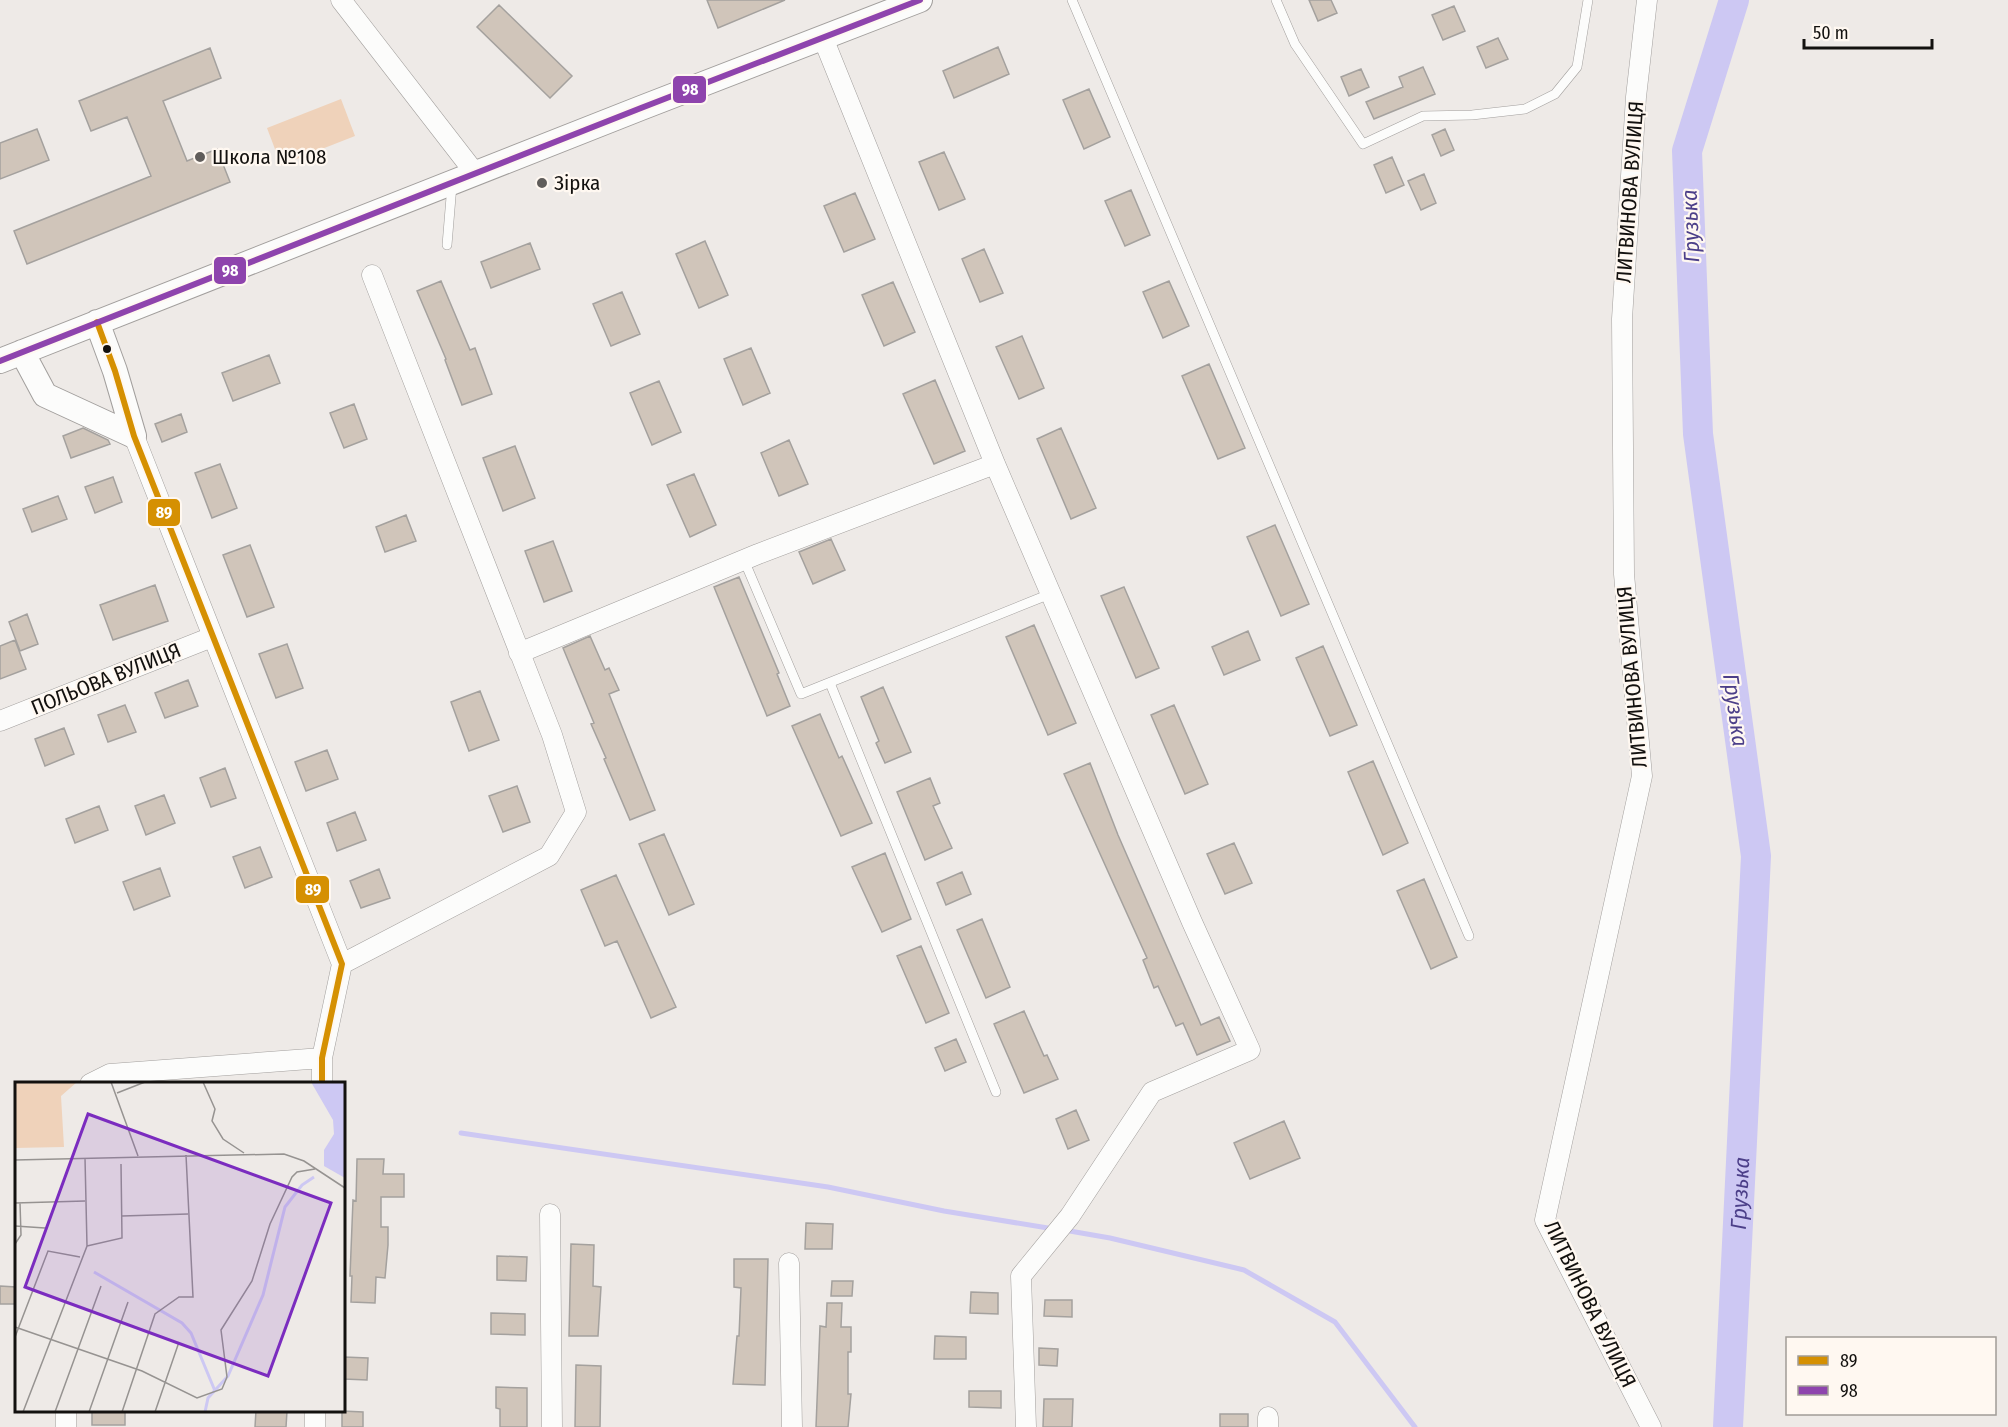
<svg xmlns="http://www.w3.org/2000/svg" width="2008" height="1427" font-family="'Fira Sans Condensed',sans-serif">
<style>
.green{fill:#efd2ba}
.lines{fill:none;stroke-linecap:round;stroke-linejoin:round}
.stream{stroke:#cdc8f3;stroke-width:5}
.river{stroke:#cdc8f3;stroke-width:30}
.building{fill:#d0c5ba;stroke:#a4a19e;stroke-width:1.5}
.service-casing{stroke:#a29f9d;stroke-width:10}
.minor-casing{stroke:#a29f9d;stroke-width:21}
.tertiary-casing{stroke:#a29f9d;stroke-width:26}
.service{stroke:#fcfcfb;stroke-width:9}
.minor{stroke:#fcfcfb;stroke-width:20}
.tertiary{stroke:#fcfcfb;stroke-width:24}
.bus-1-casing{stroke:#fff8f1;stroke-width:10}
.bus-2-casing{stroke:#fff8f1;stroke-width:10}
.bus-1{stroke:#d59002;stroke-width:6}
.bus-2{stroke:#8e44ad;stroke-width:6}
.poi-dot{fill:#605d5b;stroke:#fff8f1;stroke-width:2}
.bus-dot{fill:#13110f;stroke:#fff8f1;stroke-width:2}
.labels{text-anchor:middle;stroke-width:4.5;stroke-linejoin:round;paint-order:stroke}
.poi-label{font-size:21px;fill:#13110f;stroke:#fff8f1;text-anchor:start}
.street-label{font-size:21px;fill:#13110f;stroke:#fff8f1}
.water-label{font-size:22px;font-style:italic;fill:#4c3f89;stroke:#fff8f1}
.inset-river{fill:none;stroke:#cdc8f3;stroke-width:3}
.inset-road{fill:none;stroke:#969391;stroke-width:1.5}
.view{fill:#7b2cbf;fill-opacity:0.15;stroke:#7b2cbf;stroke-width:3}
.inset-edge{fill:none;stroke:#13110f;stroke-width:3}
.line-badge{stroke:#fff8f1;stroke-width:2}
.badge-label{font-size:16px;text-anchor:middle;font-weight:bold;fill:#fff}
</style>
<rect width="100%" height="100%" fill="#eeeae7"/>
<!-- green -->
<path class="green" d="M 341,99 L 355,136 L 281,165 L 267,128 Z"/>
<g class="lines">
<!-- stream -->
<path class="stream" d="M 461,1133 L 828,1187 L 944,1211 L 1054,1229
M 1064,1230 L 1110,1238 L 1244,1270 L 1335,1322 L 1415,1427"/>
<!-- river -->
<path class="river" id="s1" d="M 1728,1427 L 1756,856 L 1698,434 L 1687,151 L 1734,0"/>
</g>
<!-- building -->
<path class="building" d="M 707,0 L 785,0 L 718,28 Z
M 1309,0 L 1331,0 L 1337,13 L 1318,21 Z
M 499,5 L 572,76 L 550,98 L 477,27 Z
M 1454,6 L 1465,31 L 1443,40 L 1432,15 Z
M 1498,38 L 1508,59 L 1486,68 L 1477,47 Z
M 998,47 L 1009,74 L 954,98 L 943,71 Z
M 210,48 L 221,78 L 163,101 L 187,161 L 217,149 L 230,182 L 27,264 L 14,231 L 151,176 L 127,117 L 91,131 L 79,101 Z
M 1423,67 L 1435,94 L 1374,119 L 1366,102 L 1403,87 L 1399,77 Z
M 1361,69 L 1369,87 L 1349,96 L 1341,77 Z
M 1089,89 L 1110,137 L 1084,149 L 1063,100 Z
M 37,129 L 49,160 L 0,179 L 0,143 Z
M 1445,129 L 1454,150 L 1441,156 L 1432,135 Z
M 944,152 L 965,199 L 939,210 L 919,162 Z
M 1392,157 L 1404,185 L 1386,193 L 1374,165 Z
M 1424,174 L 1436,203 L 1421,210 L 1408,181 Z
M 1131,190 L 1150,235 L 1125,246 L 1105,201 Z
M 855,193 L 875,239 L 844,252 L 824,206 Z
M 705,241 L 728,295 L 699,308 L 676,254 Z
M 530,243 L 540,269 L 491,288 L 481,262 Z
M 984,249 L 1003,293 L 980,302 L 962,259 Z
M 441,281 L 470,350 L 475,348 L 492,394 L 462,405 L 445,360 L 446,359 L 417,291 Z
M 1169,281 L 1189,326 L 1163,338 L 1143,292 Z
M 893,282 L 915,332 L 884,346 L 862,295 Z
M 622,292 L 640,334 L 611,346 L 593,304 Z
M 1022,336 L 1044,388 L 1019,399 L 996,347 Z
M 751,348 L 770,393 L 743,405 L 724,359 Z
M 269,355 L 280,383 L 233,401 L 222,373 Z
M 1209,364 L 1245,448 L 1218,459 L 1182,376 Z
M 935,380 L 965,451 L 934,464 L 903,394 Z
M 659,381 L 681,432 L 652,445 L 630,393 Z
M 354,404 L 367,439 L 344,448 L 330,413 Z
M 181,414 L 187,432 L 162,442 L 155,424 Z
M 83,428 L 108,440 L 110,444 L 71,458 L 63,436 Z
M 1061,428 L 1096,508 L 1071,519 L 1037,439 Z
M 789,440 L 808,484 L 779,496 L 761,453 Z
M 515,446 L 535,498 L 503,511 L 483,458 Z
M 220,464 L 237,508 L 212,518 L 195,473 Z
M 694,474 L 716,525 L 690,537 L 667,485 Z
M 113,477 L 122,502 L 95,513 L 85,487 Z
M 58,496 L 67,519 L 32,532 L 23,509 Z
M 406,515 L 416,541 L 385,552 L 376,527 Z
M 1275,525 L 1309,604 L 1281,616 L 1247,537 Z
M 831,539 L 845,570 L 813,584 L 799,552 Z
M 553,541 L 572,591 L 544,602 L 525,551 Z
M 250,545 L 274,607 L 247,617 L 223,555 Z
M 739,577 L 779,673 L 777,674 L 790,706 L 767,716 L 714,587 Z
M 155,585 L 168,621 L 113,640 L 100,605 Z
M 1124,587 L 1159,668 L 1136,678 L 1101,596 Z
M 27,614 L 38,644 L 20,651 L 9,622 Z
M 1034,625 L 1076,723 L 1048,735 L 1006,637 Z
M 1248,631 L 1260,660 L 1224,675 L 1212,647 Z
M 590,636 L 605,670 L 609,668 L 619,690 L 609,694 L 655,810 L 630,820 L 604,759 L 606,758 L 591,724 L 594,723 L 563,648 Z
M 15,640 L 26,669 L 0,679 L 0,646 Z
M 287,644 L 303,688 L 276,698 L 259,654 Z
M 1323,646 L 1357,725 L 1330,736 L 1296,658 Z
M 188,680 L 198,706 L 165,718 L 155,693 Z
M 883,687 L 911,752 L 885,763 L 876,743 L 879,741 L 861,697 Z
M 480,691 L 499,740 L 469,751 L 451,702 Z
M 125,705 L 136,732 L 108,742 L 98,715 Z
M 1174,705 L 1208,784 L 1185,794 L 1151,715 Z
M 820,714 L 839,758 L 842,756 L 872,823 L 841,836 L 792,726 Z
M 64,728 L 74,754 L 45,766 L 35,739 Z
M 327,750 L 338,779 L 306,791 L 295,762 Z
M 1373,761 L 1408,843 L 1383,855 L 1348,772 Z
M 1090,763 L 1118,835 L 1201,1025 L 1219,1017 L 1230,1041 L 1197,1055 L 1183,1023 L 1176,1026 L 1158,986 L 1154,988 L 1143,960 L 1147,958 L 1064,774 Z
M 225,768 L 236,798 L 211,807 L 200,778 Z
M 930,778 L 940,803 L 933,806 L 952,848 L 925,860 L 897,792 Z
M 517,786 L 530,822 L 503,832 L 489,796 Z
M 164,795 L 175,823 L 146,835 L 135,806 Z
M 99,806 L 108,830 L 75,843 L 66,819 Z
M 355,812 L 366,840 L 337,851 L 327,823 Z
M 664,834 L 694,904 L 669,915 L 639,844 Z
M 1234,843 L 1252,883 L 1225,894 L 1207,854 Z
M 260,847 L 272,877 L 245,888 L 233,857 Z
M 885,853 L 911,919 L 882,932 L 852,867 Z
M 160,868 L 170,896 L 134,910 L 123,882 Z
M 379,869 L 390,898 L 361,908 L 350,881 Z
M 962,872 L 971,894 L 946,905 L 937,883 Z
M 616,875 L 676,1007 L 651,1018 L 617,941 L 605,946 L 581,890 Z
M 1424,879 L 1457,957 L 1431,969 L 1397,891 Z
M 982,919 L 1010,987 L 986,998 L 957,930 Z
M 921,946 L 949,1013 L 926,1023 L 897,956 Z
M 1024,1011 L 1044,1056 L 1047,1055 L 1058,1079 L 1024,1093 L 994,1024 Z
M 956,1039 L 966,1062 L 945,1071 L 935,1048 Z
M 1076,1110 L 1089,1140 L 1068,1149 L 1056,1119 Z
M 1284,1121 L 1300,1158 L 1250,1179 L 1234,1143 Z
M 357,1159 L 384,1159 L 383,1174 L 404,1174 L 404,1197 L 381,1197 L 381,1227 L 388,1227 L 388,1245 L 385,1278 L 376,1277 L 375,1303 L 351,1302 L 352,1276 L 350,1276 L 353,1200 L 356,1201 Z
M 806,1223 L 833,1224 L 832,1249 L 805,1249 Z
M 571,1244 L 594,1245 L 593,1286 L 601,1287 L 598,1336 L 569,1336 Z
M 497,1256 L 527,1257 L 526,1281 L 497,1280 Z
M 734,1259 L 768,1259 L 765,1385 L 733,1384 L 737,1336 L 739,1336 L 741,1288 L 734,1287 Z
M 832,1281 L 853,1281 L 852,1296 L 831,1296 Z
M 0,1286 L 16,1287 L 16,1304 L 0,1304 Z
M 971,1292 L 998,1293 L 998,1314 L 970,1313 Z
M 1045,1300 L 1072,1300 L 1072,1317 L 1044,1316 Z
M 827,1303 L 842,1303 L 841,1327 L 851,1327 L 851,1352 L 848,1352 L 848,1394 L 851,1394 L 848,1427 L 816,1427 L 820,1326 L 826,1327 Z
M 491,1313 L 525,1314 L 525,1335 L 491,1334 Z
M 935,1336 L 966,1337 L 966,1359 L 934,1359 Z
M 1039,1348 L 1058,1349 L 1057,1366 L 1039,1365 Z
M 344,1357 L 368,1358 L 367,1380 L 344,1379 Z
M 576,1365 L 601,1366 L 600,1427 L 575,1427 Z
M 496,1387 L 527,1388 L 527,1427 L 500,1427 L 500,1409 L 496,1408 Z
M 969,1391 L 1001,1391 L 1001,1408 L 969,1407 Z
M 1044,1399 L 1073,1399 L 1072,1427 L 1043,1427 Z
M 92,1410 L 125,1410 L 125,1425 L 92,1425 Z
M 256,1410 L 287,1411 L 286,1427 L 255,1427 Z
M 342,1411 L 363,1412 L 363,1427 L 342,1427 Z
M 1220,1414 L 1248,1414 L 1248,1427 L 1220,1427 Z"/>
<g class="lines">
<!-- service casing -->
<g class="service-casing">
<path id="service" d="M 1072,0 L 1469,936
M 1276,0 L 1295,44 L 1363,144 L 1423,116 L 1472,115 L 1525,109 L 1555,94 L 1577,67 L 1588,0
M 447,245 L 452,185
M 744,560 L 801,694 L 1050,594
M 830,683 L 996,1092"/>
</g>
<!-- minor casing -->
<g class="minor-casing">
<path id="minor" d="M 341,0 L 475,173
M 1647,0 L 1636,97 L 1622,319 L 1624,574 L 1642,776 L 1545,1220 L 1651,1427
M 823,38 L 995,464 L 1192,922 L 1250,1050 L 1152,1092 L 1070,1216 L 1021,1276 L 1026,1427
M 134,436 L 342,964 L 322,1058 L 322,1084
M 519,653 L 758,554 L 995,464
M 0,721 L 212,637
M 342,964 L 549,856 L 576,812 L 552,735 L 372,275
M 90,1084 L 110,1074 L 322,1058
M 550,1214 L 552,1427
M 789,1263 L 792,1427
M 1268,1417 L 1268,1427
M 66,1427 L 66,1410
M 315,1427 L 315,1410"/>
</g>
<!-- tertiary casing -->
<g class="tertiary-casing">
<path id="tertiary" d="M 97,322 L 115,371 L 134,436
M 22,352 L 45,395 L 134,436
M 0,361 L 641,108 L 920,0"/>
</g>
<!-- service -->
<use href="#service" class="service"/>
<!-- minor -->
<use href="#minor" class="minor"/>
<!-- tertiary -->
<use href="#tertiary" class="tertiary"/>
<!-- bus-1 casing -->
<g class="bus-1-casing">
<path id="bus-1" d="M 97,322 L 115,371 L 134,436 L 342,964 L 322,1058 L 322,1084"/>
</g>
<!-- bus-2 casing -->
<g class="bus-2-casing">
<path id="bus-2" d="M 0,361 L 641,108 L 920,0"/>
</g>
<!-- bus-1 -->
<use href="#bus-1" class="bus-1"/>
<!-- bus-2 -->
<use href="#bus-2" class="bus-2"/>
</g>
<!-- markers -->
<g class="poi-dot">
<circle cx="200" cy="157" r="6"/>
<circle cx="542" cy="183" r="6"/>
</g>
<circle class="bus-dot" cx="107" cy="349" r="5"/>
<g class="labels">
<!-- poi labels -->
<g class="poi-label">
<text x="212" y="164">Школа №108</text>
<text x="554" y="190">Зірка</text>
</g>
<!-- street labels -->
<g class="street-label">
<text transform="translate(1630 192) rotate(-86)" y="7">ЛИТВИНОВА ВУЛИЦЯ</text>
<text transform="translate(1632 677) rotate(-95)" y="7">ЛИТВИНОВА ВУЛИЦЯ</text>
<text transform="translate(106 679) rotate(-22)" y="7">ПОЛЬОВА ВУЛИЦЯ</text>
<text transform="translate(1590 1304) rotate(64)" y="7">ЛИТВИНОВА ВУЛИЦЯ</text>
</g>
<!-- water labels -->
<g class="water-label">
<text transform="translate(1690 226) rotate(-92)" y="8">Грузька</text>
<text transform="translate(1736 710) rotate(82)" y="8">Грузька</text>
<text dy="8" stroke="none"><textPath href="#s1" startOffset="234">Грузька</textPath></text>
</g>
</g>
<!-- overview -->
<g transform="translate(15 1082)">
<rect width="330" height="330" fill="#eeeae7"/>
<path d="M 0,0 L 62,0 L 46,14 L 49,65 L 0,66 Z" fill="#efd2ba"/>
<path d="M 296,0 L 330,0 L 330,96 L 309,84 L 309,68 L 319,52 L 318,38 Z" fill="#cdc8f3"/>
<path class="inset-river" d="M 79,190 L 167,241 L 176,251 L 200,309M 190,330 L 193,316 L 213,294 L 248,213 L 270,125 L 287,103 L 299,95"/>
<path class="inset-road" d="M 96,0 L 123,74M 188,0 L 200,27 L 197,39 L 208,57 L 229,71M 102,11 L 130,0M 0,78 L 269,72 L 289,79 L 330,106M 0,121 L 70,119M 107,134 L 173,132M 0,144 L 30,146M 0,162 L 6,153 L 5,121M 72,164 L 107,156 L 106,82M 0,245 L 127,289 L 182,316 L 207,307 L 212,295 L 206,248 L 237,199 L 255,142 L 277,95 L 282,90 L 300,87M 0,255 L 33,169 L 65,175M 8,330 L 72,164 L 70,76M 40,330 L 86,204M 74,330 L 113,220M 107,330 L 140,232 L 164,215 L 178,215 L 171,73M 140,330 L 164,260"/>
<path class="view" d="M 73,32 L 316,121 L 253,294 L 10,205 Z"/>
<rect width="330" height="330" class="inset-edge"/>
</g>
<g class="line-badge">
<rect x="672" y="75" width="35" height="29" rx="6" fill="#8e44ad"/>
<rect x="213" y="256" width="34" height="29" rx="6" fill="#8e44ad"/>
<rect x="147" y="498" width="34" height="29" rx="6" fill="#d59002"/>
<rect x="295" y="875" width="35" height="29" rx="6" fill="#d59002"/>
</g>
<g class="badge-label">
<text x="690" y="95">98</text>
<text x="230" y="276">98</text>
<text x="164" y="518">89</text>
<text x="313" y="895">89</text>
</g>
<!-- legend -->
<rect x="1786" y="1337" width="210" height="78" fill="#fff8f1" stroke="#a19c97" stroke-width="1.5"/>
<rect x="1798" y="1356" width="30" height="9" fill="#d59002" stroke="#a19c97" stroke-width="1.5"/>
<text x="1840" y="1367" font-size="18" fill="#13110f">89</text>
<rect x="1798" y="1386" width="30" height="9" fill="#8e44ad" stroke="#a19c97" stroke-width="1.5"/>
<text x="1840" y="1397" font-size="18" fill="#13110f">98</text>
<!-- scale -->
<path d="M1804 39v9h128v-9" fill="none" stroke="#13110f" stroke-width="3"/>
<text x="1813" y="39" font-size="18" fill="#13110f" stroke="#fff8f1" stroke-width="4.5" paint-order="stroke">50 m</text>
</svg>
